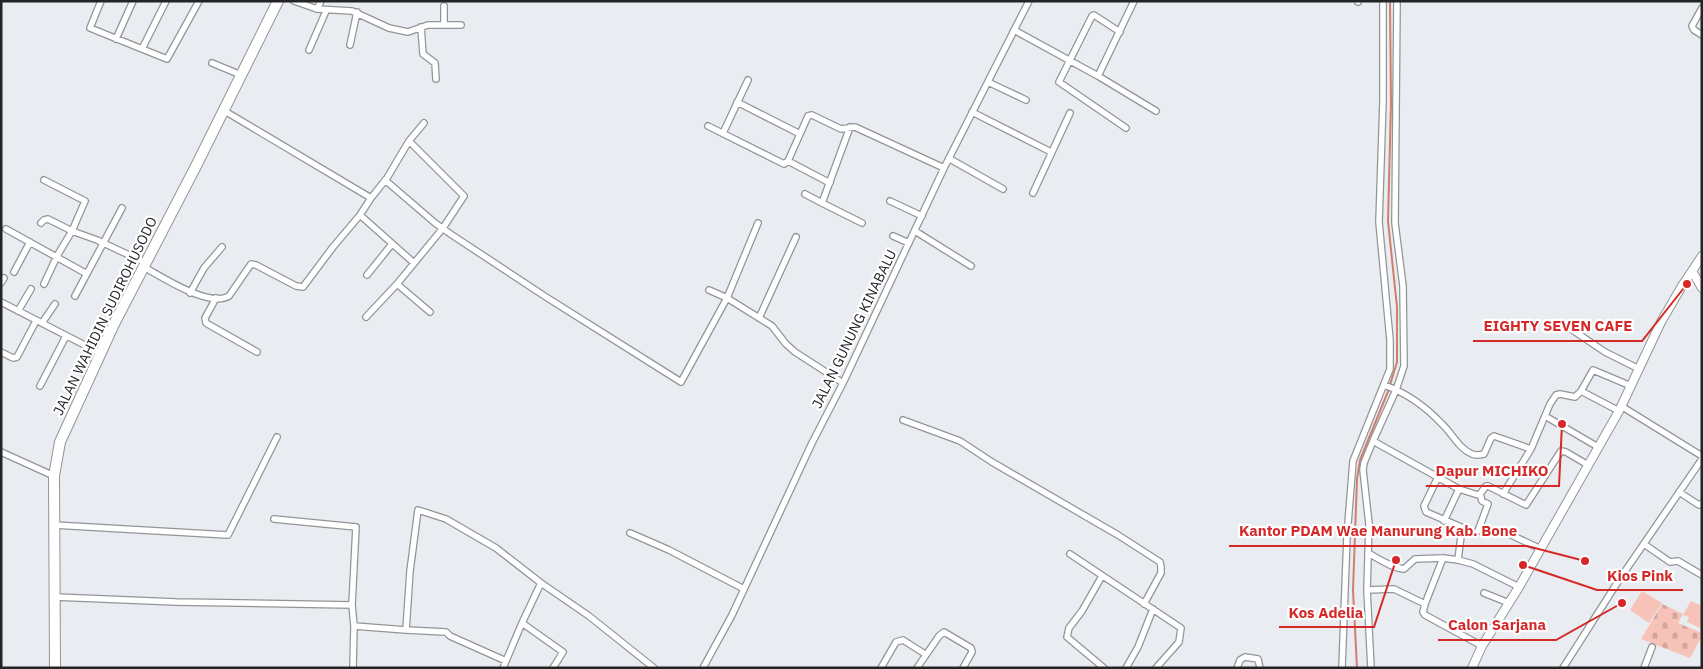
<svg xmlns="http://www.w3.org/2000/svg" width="1703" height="669" font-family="'IBM Plex Sans',sans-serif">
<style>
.green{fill:#f7c3b9}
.cemetery{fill:url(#cemetery-stones)}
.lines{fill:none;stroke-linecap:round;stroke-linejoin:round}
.stream{stroke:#d17e6f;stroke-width:2}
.street-casing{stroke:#929598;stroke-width:8}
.secondary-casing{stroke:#929598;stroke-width:10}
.highway-casing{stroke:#929598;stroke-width:12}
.street{stroke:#fff;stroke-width:5.5}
.secondary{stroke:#fff;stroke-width:8}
.highway{stroke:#fff;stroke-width:10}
.labels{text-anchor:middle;stroke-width:4.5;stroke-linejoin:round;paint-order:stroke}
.street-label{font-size:14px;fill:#232426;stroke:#fff}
.leader{fill:none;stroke:#d62828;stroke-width:2}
.callout-dot{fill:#d62828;stroke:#fff;stroke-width:2}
.callout-label{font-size:15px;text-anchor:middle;font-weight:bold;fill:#d62828;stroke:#fff;stroke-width:4.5;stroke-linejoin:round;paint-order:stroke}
</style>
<defs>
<pattern id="cemetery-stones" width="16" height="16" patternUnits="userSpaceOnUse" patternTransform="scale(1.25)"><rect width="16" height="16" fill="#f7c3b9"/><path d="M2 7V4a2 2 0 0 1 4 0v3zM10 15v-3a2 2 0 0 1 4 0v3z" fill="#d3a79f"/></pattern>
</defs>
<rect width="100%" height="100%" fill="#e9ecf0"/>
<!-- green -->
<path class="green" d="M 1642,591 L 1662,603 L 1649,623 L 1630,610 Z
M 1691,601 L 1702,606 L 1702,629 L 1687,622 L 1689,617 L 1683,615 Z"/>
<!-- cemetery -->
<path class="cemetery" d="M 1662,604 L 1683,614 L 1678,623 L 1702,633 L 1702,636 L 1690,658 L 1641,639 Z"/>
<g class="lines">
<!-- stream -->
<path class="stream" d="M 1390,385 L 1397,362 L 1397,307 L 1388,221 L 1391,103 L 1390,1
M 1357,668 L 1353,590 L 1357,479 L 1360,460 L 1389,389"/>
<!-- street casing -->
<g class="street-casing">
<path id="street" d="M 101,1 L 90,28 L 167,59 L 199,1
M 294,1 L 317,9 L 321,1
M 1358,2 L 1358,1
M 444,6 L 444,24
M 1702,8 L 1692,26 L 1694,30 L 1702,35
M 317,9 L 352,11 L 389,28 L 408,32 L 428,25 L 461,25
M 421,27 L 423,54 L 435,63 L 436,79
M 1014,30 L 1098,76 L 1156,111
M 1120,32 L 1094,15 L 1092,16 L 1059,82 L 1126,128
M 116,39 L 133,1
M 350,45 L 357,12
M 142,49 L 166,1
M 309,50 L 326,11
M 212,63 L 241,75
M 1098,76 L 1134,1
M 988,82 L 1026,100
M 737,102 L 800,134
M 223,110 L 371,198 L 360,215 L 414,263
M 972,112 L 1051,152
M 708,126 L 784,164 L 788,161 L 808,116 L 812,115 L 841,129 L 855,127 L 944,168
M 723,133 L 748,80
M 409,141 L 424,123
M 950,159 L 1003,189
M 788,161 L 830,183
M 385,180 L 435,223 L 452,235 L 546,297 L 681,382 L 727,298 L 758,223
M 1033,193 L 1070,113
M 805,194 L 822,203 L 850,127
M 890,201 L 922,216
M 822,203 L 862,223
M 41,223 L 44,220 L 48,219 L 72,231 L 97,240 L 146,263
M 6,229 L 87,274
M 915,231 L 971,266
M 893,236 L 909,243
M 144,267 C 162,277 209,308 229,296 L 251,264 L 256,265 L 296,286 L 303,287 L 333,247 L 360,215
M 14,272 L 30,242
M 367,275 L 392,244
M 1,283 L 4,278
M 44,284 L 57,256 L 72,231 L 85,201 L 44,180
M 397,284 L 430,312
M 709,290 L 727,298 L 772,326 L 786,344 L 795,352 L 843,383
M 190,293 L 204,268 L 222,247
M 75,296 L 122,208
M 216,298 L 205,318 L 206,323 L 257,352
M 1,302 L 100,353
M 18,311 L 31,289
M 366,317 L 397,284 L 443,228 L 464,196 L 409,141 L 387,178 L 371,198
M 759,318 L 796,237
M 42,323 L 55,304
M 1568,327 L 1605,352 L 1639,369
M 1,352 L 13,358 L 17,357 L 36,321
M 1384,385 C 1407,393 1425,406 1442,424 C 1452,433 1459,449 1472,454 C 1476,456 1480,455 1484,454 L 1491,438 L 1494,436 L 1531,449 L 1550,404 L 1556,395 L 1560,394 L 1575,397 L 1581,391 L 1619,411
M 40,386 L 66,336
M 1581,391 L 1593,370 L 1631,386
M 1621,406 L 1702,456
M 1545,416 L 1598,447
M 903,420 L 960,441 L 992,462 L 1118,535 L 1160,562 L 1161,567 L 1161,573 L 1144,604
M 1373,441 L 1459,489
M 1,452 L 54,476
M 1438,477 L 1424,506 L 1426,512 L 1475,533 L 1478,531 L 1488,504 L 1482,501 L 1480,494
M 1679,492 L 1699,505 L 1702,503
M 1503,494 L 1531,449
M 274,519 L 356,527 L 352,605
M 1444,521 L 1459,489 L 1478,495 L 1480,494 L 1486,486 L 1488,486 L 1526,505 L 1561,451 L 1566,452 L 1588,465
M 54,525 L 228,535 L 277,437
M 630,533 L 669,550 L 744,589
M 1511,535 L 1541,549
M 1644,544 L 1670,562 L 1678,561 L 1702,575
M 1368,553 C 1379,559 1392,568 1404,569 L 1415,559 L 1443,558 L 1458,560 L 1473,564 L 1519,587
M 1070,554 L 1181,628 L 1179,642 L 1156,668
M 1458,560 L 1462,528
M 1102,576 L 1082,611 L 1069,628 L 1067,637 L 1104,668
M 1367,590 L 1394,589 L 1425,604 L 1423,612 L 1425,615 L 1482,646
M 1484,593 L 1509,603
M 55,597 L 176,602 L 352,605 L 354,626 L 353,668
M 1425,604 L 1443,558
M 522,623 L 563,652 L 553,668
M 354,626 L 406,630 L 410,571 L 418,510 L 446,519 L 496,548 L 541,583 L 589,616 L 654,668
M 406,630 L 446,632 L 450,636 L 506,661
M 503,668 L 522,623 L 541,583
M 703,668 L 732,615 L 812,443 L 843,383 L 944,168 L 1029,1
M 881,668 L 896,642 L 903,640 L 925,654
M 917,668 L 939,636 L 944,632 L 971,648 L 972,652 L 963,668
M 1126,668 L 1138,647 L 1153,609
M 1237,668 L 1240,660 L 1245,657 L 1258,659 L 1260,668
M 1342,668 L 1347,536 L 1353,461 L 1390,369 L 1390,340 L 1379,222 L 1383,101 L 1383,1
M 1371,668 L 1367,590 L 1369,524 L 1363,470 L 1364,463 L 1373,441 L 1396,390 L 1404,366 L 1403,286 L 1395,223 L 1397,1
M 1563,668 L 1619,580 L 1702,459
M 1644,668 L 1652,647"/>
</g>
<!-- secondary casing -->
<g class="secondary-casing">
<path id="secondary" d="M 1692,271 L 1702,288
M 1472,668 L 1482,646 L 1519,587 L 1619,411 L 1661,322 L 1682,286 L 1702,256"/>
</g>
<!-- highway casing -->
<g class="highway-casing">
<path id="highway" d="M 55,668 L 54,476 L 60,442 L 114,324 L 196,166 L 278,1"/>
</g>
<!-- street -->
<use href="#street" class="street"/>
<!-- secondary -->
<use href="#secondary" class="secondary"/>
<!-- highway -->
<use href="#highway" class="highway"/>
</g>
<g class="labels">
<!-- street labels -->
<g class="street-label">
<text transform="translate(105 316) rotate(-64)" y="5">JALAN WAHIDIN SUDIROHUSODO</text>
<text transform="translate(854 329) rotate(-64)" y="5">JALAN GUNUNG KINABALU</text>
</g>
</g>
<!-- callouts -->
<path class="leader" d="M1687 284L1642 341H1473M1562 424L1559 486H1426M1585 561L1527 546H1229M1523 565L1597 590H1683M1396 560L1374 627H1279M1622 603L1556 640H1438"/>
<g class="callout-dot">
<circle cx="1687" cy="284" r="5"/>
<circle cx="1562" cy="424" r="5"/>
<circle cx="1585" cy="561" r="5"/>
<circle cx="1523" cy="565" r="5"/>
<circle cx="1396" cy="560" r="5"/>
<circle cx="1622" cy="603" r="5"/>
</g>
<g class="callout-label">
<text x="1558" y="331">EIGHTY SEVEN CAFE</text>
<text x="1492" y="476">Dapur MICHIKO</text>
<text x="1378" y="536">Kantor PDAM Wae Manurung Kab. Bone</text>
<text x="1640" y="581">Kios Pink</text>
<text x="1326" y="618">Kos Adelia</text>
<text x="1497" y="630">Calon Sarjana</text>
</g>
<!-- border -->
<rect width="1703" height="669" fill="none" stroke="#232426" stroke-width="5"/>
</svg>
